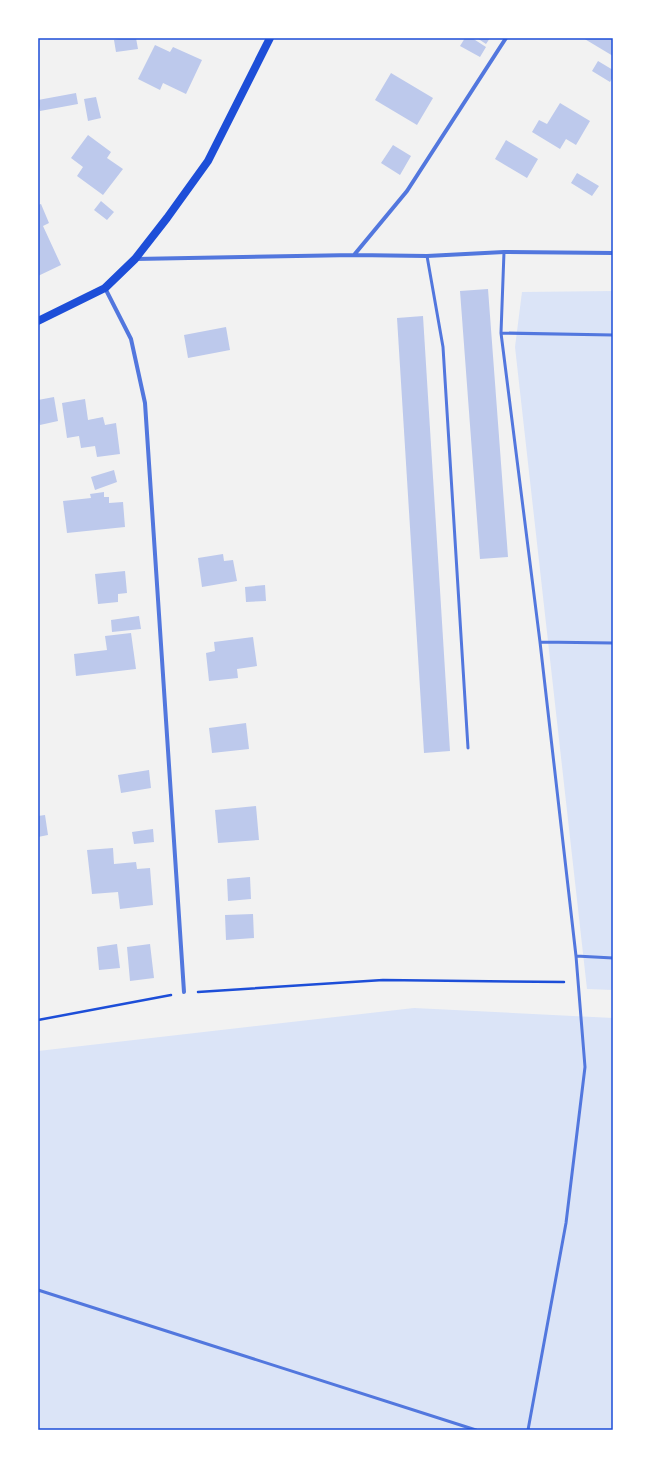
<svg xmlns="http://www.w3.org/2000/svg" width="651" height="1468" font-family="'Noto Sans',sans-serif">
<style>
.green{fill:#dbe4f7}
.building{fill:#bdc9ec}
.lines{fill:none;stroke-linecap:round;stroke-linejoin:round}
.path{stroke:#1d4ed8;stroke-width:2.5}
.service{stroke:#5277de;stroke-width:3}
.minor{stroke:#5277de;stroke-width:4}
.secondary{stroke:#1d4ed8;stroke-width:8}
.neatline{fill:none;stroke:#1d4ed8;stroke-width:1.5}
</style>
<rect width="100%" height="100%" fill="#f2f2f2"/>
<!-- green -->
<path class="green" d="M 613,291 L 613,990 L 587,989 L 515,347 L 522,292 Z
M 414,1008 L 613,1018 L 613,1430 L 38,1430 L 38,1051 Z"/>
<!-- building -->
<path class="building" d="M 126,38 L 136,38 L 138,49 L 116,52 L 114,40 Z
M 465,38 L 472,38 L 486,47 L 480,57 L 460,46 Z
M 477,38 L 490,38 L 486,44 Z
M 583,38 L 613,38 L 613,56 Z
M 155,45 L 170,52 L 173,47 L 202,60 L 186,94 L 163,83 L 160,90 L 138,79 Z
M 598,61 L 613,70 L 613,77 L 610,82 L 592,71 Z
M 391,73 L 433,98 L 417,125 L 375,100 Z
M 76,93 L 78,104 L 40,111 L 38,100 Z
M 96,97 L 101,118 L 88,121 L 84,99 Z
M 560,103 L 590,121 L 576,145 L 566,139 L 560,149 L 532,132 L 539,120 L 547,124 Z
M 88,135 L 111,152 L 107,158 L 123,169 L 103,195 L 77,176 L 83,167 L 71,158 Z
M 506,140 L 538,159 L 527,178 L 495,159 Z
M 393,145 L 411,156 L 400,175 L 381,163 Z
M 577,173 L 599,186 L 592,196 L 571,183 Z
M 101,201 L 114,212 L 107,220 L 94,210 Z
M 41,204 L 49,223 L 43,226 L 61,265 L 38,276 L 38,205 Z
M 488,289 L 508,557 L 480,559 L 460,291 Z
M 423,316 L 450,751 L 424,753 L 397,318 Z
M 226,327 L 230,350 L 188,358 L 184,335 Z
M 54,397 L 58,421 L 40,425 L 38,411 L 38,400 Z
M 85,399 L 88,420 L 103,417 L 105,425 L 116,423 L 120,454 L 97,457 L 95,446 L 81,448 L 79,436 L 67,438 L 62,403 Z
M 114,470 L 117,482 L 95,490 L 91,477 Z
M 104,492 L 104,497 L 109,497 L 109,503 L 123,502 L 125,527 L 67,533 L 63,501 L 91,498 L 90,494 Z
M 223,554 L 224,561 L 233,560 L 237,581 L 202,587 L 198,558 Z
M 125,571 L 127,593 L 118,594 L 118,602 L 98,604 L 95,574 Z
M 265,585 L 266,601 L 246,602 L 245,587 Z
M 139,616 L 141,629 L 112,632 L 111,620 Z
M 131,633 L 136,669 L 76,676 L 74,654 L 107,650 L 105,636 Z
M 253,637 L 257,666 L 237,669 L 238,678 L 209,681 L 206,653 L 215,651 L 214,642 Z
M 246,723 L 249,749 L 212,753 L 209,728 Z
M 149,770 L 151,788 L 121,793 L 118,775 Z
M 256,806 L 259,840 L 218,843 L 215,810 Z
M 45,815 L 48,835 L 38,837 L 38,816 Z
M 153,829 L 154,842 L 134,844 L 132,832 Z
M 113,848 L 114,864 L 136,862 L 137,869 L 150,868 L 153,905 L 120,909 L 118,892 L 92,894 L 87,850 Z
M 250,877 L 251,899 L 228,901 L 227,879 Z
M 253,914 L 254,938 L 226,940 L 225,915 Z
M 117,944 L 120,968 L 99,970 L 97,947 Z
M 150,944 L 154,978 L 130,981 L 127,947 Z"/>
<g class="lines">
<!-- path -->
<path class="path" d="M 198,992 L 383,980 L 564,982
M 38,1020 L 171,995"/>
<!-- service -->
<path class="service" d="M 504,252 L 501,333 L 540,642 L 576,956 L 585,1067 L 566,1223 L 528,1430
M 427,256 L 443,347 L 468,748
M 501,333 L 613,335
M 540,642 L 613,643
M 576,956 L 613,958
M 38,1290 L 476,1430"/>
<!-- minor -->
<path class="minor" d="M 354,255 L 407,191 L 506,38
M 135,259 L 354,255 L 427,256 L 504,252 L 613,253
M 105,288 L 131,339 L 145,403 L 184,992"/>
<!-- secondary -->
<path class="secondary" d="M 38,321 L 105,288 L 135,259 L 167,218 L 208,161 L 270,38"/>
</g>
<!-- border -->
<rect width="651" height="1468" fill="none" stroke="#ffffff" stroke-width="78"/>
<rect x="39" y="39" width="573" height="1390" class="neatline"/>
</svg>
